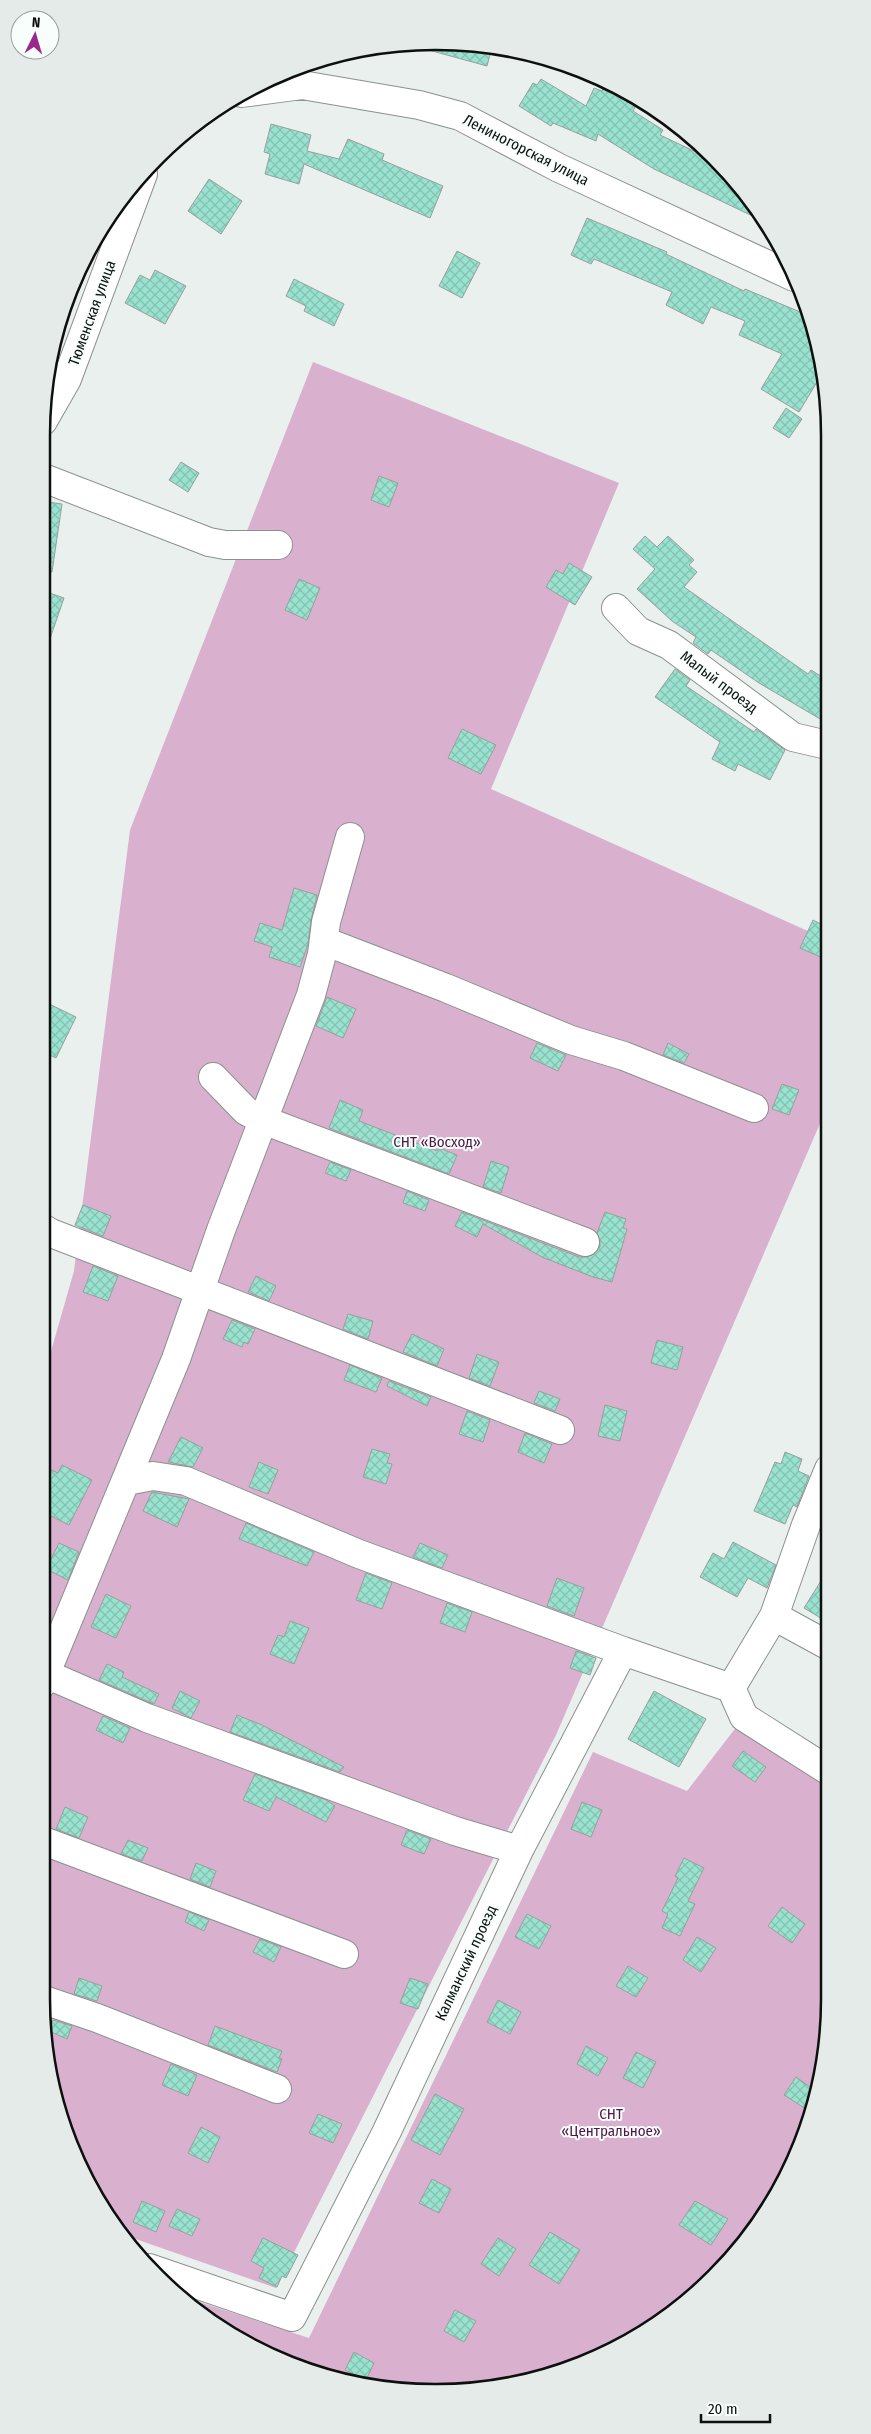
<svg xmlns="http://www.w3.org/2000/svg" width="871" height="2434" font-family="'Fira Sans Condensed',sans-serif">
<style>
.garden{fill:#dab0cf}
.building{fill:url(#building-cross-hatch);stroke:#999f9d}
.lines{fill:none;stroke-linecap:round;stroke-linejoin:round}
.minor-casing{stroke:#8b918f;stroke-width:30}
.minor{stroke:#fff;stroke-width:28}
.labels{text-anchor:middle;stroke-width:4;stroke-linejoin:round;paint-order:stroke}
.street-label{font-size:15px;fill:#0e1010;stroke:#f7fefc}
.park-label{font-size:15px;fill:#511748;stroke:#f7fefc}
.rim{fill:none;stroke:#0e1010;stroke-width:2.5}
</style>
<defs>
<pattern id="building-cross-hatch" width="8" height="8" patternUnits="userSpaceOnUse" patternTransform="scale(1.25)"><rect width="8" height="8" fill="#99e2cf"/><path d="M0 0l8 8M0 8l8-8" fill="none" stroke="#83c1b1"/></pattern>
</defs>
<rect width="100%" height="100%" fill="#eaf0ee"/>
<!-- garden -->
<path class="garden" d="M 313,362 L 619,483 L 491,789 L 828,940 L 828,1105 L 556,1735 L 276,2288 L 124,2235 L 71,2149 L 49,2075 L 41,1999 L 41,1386 L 74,1271 L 130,830 Z
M 744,1717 L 829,1771 L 830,1998 L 816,2100 L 763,2218 L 714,2277 L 655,2326 L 537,2379 L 461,2392 L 384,2389 L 261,2352 L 196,2311 L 178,2295 L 309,2338 L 593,1752 L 687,1791 Z"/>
<!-- building -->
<path class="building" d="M 461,42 L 492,47 L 487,66 L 425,49 L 427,43 Z
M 541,79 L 586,106 L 594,88 L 602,91 L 605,83 L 633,94 L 639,99 L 633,111 L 663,130 L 660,135 L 715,161 L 732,175 L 763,221 L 654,169 L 598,134 L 596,141 L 553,123 L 551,126 L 519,106 L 533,83 L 537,85 Z
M 271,124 L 311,135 L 307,151 L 339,159 L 348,139 L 384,154 L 382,160 L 443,186 L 430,218 L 304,164 L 299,184 L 265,174 L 270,154 L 264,152 Z
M 209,179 L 242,201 L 221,234 L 188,211 Z
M 587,218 L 667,252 L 666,254 L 744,291 L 745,289 L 805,314 L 823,372 L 799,412 L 761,389 L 782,354 L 739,335 L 745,321 L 711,307 L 703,324 L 666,305 L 672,292 L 594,259 L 591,264 L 571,255 Z
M 457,251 L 480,263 L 462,298 L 439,286 Z
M 155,270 L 186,286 L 165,324 L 125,303 L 140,275 L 150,280 Z
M 294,279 L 344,304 L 334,326 L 304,311 L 306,306 L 286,296 Z
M 786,408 L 802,419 L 789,438 L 773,428 Z
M 181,462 L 199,473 L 188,492 L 169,480 Z
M 379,476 L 398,483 L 389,507 L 371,500 Z
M 41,501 L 62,504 L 52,572 L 41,571 Z
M 645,536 L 657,547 L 668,536 L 694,560 L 689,565 L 697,572 L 684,587 L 808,674 L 811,670 L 827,680 L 827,723 L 759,683 L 711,650 L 708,654 L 693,643 L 696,637 L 672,621 L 637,589 L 655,569 L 633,549 Z
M 569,563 L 592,577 L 575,605 L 546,587 L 556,570 L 563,574 Z
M 299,579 L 320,588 L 307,620 L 285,610 Z
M 41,590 L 64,598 L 44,656 L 41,655 Z
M 675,669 L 690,680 L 686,686 L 754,732 L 756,729 L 785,750 L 770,780 L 738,764 L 735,771 L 712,759 L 720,742 L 655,697 Z
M 462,729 L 496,745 L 481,774 L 448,758 Z
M 294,888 L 317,895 L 311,920 L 308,944 L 300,967 L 269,957 L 272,947 L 254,941 L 260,923 L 282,930 Z
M 813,920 L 827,927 L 828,948 L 823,958 L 800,948 Z
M 327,997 L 356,1009 L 343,1038 L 316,1026 Z
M 41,1000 L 76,1017 L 56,1058 L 41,1051 Z
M 537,1043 L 566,1055 L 558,1071 L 530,1058 Z
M 668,1043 L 689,1054 L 684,1063 L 663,1055 Z
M 782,1084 L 799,1090 L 789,1115 L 772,1109 Z
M 340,1100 L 363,1110 L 359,1121 L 437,1151 L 439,1148 L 457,1155 L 449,1174 L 329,1128 Z
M 491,1161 L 509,1167 L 501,1193 L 483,1187 Z
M 330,1162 L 351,1170 L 346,1181 L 325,1173 Z
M 407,1191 L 429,1200 L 425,1211 L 403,1203 Z
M 83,1205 L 111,1216 L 103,1236 L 75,1225 Z
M 462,1212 L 579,1257 L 587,1257 L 594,1254 L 600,1247 L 600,1240 L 597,1233 L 605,1212 L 626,1219 L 623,1228 L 627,1229 L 612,1282 L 593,1277 L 542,1257 L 483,1224 L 477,1237 L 455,1226 Z
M 93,1266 L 118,1276 L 108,1301 L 83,1292 Z
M 256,1276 L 276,1286 L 269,1301 L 248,1292 Z
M 348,1314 L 373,1321 L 368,1339 L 343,1329 Z
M 232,1320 L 255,1329 L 248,1344 L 244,1342 L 242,1347 L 223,1339 Z
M 412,1334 L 444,1349 L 437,1366 L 403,1352 Z
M 657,1340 L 683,1347 L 677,1370 L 651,1363 Z
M 477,1354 L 499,1362 L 490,1386 L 469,1378 Z
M 350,1365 L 382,1378 L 376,1392 L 344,1380 Z
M 389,1381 L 431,1397 L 427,1406 L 387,1386 Z
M 539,1391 L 560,1399 L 555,1411 L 534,1403 Z
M 605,1405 L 627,1411 L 620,1441 L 598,1436 Z
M 467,1411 L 490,1420 L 483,1442 L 459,1434 Z
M 525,1433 L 552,1444 L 544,1463 L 518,1452 Z
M 181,1437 L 203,1448 L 193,1467 L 168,1462 Z
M 372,1449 L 390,1454 L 387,1463 L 392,1464 L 386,1484 L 363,1477 Z
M 785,1452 L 802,1459 L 798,1471 L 809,1476 L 797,1507 L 793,1505 L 785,1524 L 754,1511 L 775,1462 L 781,1464 Z
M 259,1462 L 278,1470 L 268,1494 L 249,1487 Z
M 62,1465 L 92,1480 L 69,1525 L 41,1511 L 41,1489 L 51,1470 L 58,1473 Z
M 152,1492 L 189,1499 L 177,1527 L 143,1511 Z
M 246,1523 L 314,1552 L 307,1566 L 239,1539 Z
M 733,1542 L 776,1565 L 767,1588 L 748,1578 L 737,1597 L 700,1577 L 713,1553 L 724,1559 Z
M 59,1543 L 79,1552 L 68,1580 L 46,1569 Z
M 420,1543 L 448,1555 L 442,1568 L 413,1557 Z
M 829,1568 L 829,1623 L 804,1608 Z
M 366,1573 L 392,1583 L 382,1609 L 356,1600 Z
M 557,1578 L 584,1588 L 574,1616 L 547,1606 Z
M 106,1594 L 131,1606 L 116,1638 L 91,1627 Z
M 447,1603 L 472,1612 L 465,1632 L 440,1623 Z
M 290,1621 L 309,1628 L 294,1664 L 270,1654 L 278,1635 L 284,1637 Z
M 576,1651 L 596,1658 L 590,1675 L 570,1668 Z
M 107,1664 L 124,1672 L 122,1677 L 159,1694 L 154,1704 L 99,1680 Z
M 180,1691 L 200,1701 L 191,1718 L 172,1708 Z
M 654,1691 L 706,1719 L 679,1767 L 628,1739 Z
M 237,1715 L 262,1725 L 344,1767 L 340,1772 L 230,1732 Z
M 103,1716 L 130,1728 L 123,1743 L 96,1730 Z
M 743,1751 L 766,1767 L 755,1782 L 732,1766 Z
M 255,1774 L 326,1800 L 335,1806 L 326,1822 L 276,1797 L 269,1811 L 243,1800 Z
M 582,1802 L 602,1810 L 591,1837 L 571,1829 Z
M 65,1807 L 88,1817 L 79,1838 L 56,1829 Z
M 407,1830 L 431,1839 L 424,1854 L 401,1845 Z
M 128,1840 L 148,1848 L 142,1861 L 121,1854 Z
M 684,1858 L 704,1868 L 688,1901 L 695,1904 L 680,1936 L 662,1928 L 668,1914 L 662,1911 L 678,1878 L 675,1876 Z
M 196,1863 L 216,1871 L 210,1887 L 190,1879 Z
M 782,1907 L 805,1924 L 792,1943 L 768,1926 Z
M 189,1912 L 209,1920 L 204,1931 L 185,1922 Z
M 527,1914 L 551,1926 L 539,1949 L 515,1937 Z
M 697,1937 L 716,1948 L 701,1972 L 683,1960 Z
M 260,1939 L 281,1947 L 274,1962 L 253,1952 Z
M 628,1966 L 648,1978 L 636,1997 L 616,1986 Z
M 79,1978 L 102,1986 L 97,2001 L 74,1994 Z
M 410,1978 L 428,1984 L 418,2009 L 400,2003 Z
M 498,2000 L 521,2012 L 510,2034 L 487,2022 Z
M 53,2020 L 72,2026 L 67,2039 L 49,2031 Z
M 215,2026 L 282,2051 L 279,2058 L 282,2059 L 277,2072 L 208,2045 Z
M 586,2046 L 608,2058 L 598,2076 L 577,2064 Z
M 636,2052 L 656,2062 L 643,2088 L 623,2078 Z
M 171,2064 L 197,2075 L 188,2096 L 162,2085 Z
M 796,2077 L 817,2092 L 806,2109 L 784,2095 Z
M 435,2094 L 464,2109 L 440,2155 L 411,2140 Z
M 318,2114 L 342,2124 L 333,2143 L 309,2133 Z
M 201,2127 L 220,2137 L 208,2163 L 188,2153 Z
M 432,2179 L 451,2189 L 439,2213 L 419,2203 Z
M 142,2201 L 165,2211 L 156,2232 L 133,2222 Z
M 695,2201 L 728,2219 L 711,2245 L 679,2225 Z
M 177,2209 L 200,2219 L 192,2236 L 169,2226 Z
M 550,2232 L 580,2250 L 559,2284 L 529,2265 Z
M 263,2238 L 298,2255 L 286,2278 L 282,2276 L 277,2287 L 259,2278 L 264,2268 L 251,2261 Z
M 498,2238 L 516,2249 L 499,2276 L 481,2264 Z
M 455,2310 L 476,2321 L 464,2342 L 444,2331 Z
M 354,2352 L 374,2363 L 366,2380 L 345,2370 Z"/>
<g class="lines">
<!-- minor casing -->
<g class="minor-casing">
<path id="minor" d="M 241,93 L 302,85 L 419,105 L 460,116 L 559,168 L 794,277
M 43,421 L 67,379 L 143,174
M 41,477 L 209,542 L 225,545 L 278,545
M 616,608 L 638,631 L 669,645 L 793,737 L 827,745
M 324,941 L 446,988 L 571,1040 L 624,1056 L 754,1108
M 213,1077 L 246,1111 L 263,1120 L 585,1242
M 41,1227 L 51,1233 L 560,1430
M 126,1481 L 153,1476 L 186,1481 L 359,1554 L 623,1651
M 774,1616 L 829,1646
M 46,1674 L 147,1718 L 455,1831 L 519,1850
M 41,1685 L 176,1359 L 221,1230 L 311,995 L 322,954 L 326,922 L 350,837
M 731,1688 L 744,1717 L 829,1771
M 41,1840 L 344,1954
M 41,1999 L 97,2018 L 277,2089
M 149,2268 L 292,2317 L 387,2131 L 519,1850 L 623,1651 L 731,1688 L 774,1616 L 806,1525 L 829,1469"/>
</g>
<!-- minor -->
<use href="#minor" class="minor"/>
</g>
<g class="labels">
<!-- street labels -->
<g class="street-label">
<text transform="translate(526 150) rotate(27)" y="5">Лениногорская улица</text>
<text transform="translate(92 313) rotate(-70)" y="5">Тюменская улица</text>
<text transform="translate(719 682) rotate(37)" y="5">Малый проезд</text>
<text transform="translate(466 1963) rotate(-65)" y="5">Калманский проезд</text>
</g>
<!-- park labels -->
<g class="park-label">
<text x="437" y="1147">СНТ «Восход»</text>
<text x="611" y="2119">СНТ<tspan x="611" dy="17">«Центральное»</tspan></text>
</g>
</g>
<!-- crop -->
<path d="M0 0H871V2434H0ZM435 50H436A385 385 0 0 1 821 435V1999A385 385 0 0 1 436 2384H435A385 385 0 0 1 50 1999V435A385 385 0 0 1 435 50Z" fill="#e4ebe9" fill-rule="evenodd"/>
<path class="rim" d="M435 50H436A385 385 0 0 1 821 435V1999A385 385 0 0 1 436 2384H435A385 385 0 0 1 50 1999V435A385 385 0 0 1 435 50Z"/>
<!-- north arrow -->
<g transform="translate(35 35) rotate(5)"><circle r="24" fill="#f7fefc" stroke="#9a9f9e"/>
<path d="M0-4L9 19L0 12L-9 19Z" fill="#9a2a89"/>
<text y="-8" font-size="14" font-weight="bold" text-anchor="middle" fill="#0e1010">N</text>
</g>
<!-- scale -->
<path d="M701 2414v8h69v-8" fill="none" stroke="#0e1010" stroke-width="2.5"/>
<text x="708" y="2414" font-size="15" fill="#0e1010" stroke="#f7fefc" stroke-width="4" paint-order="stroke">20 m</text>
</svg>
